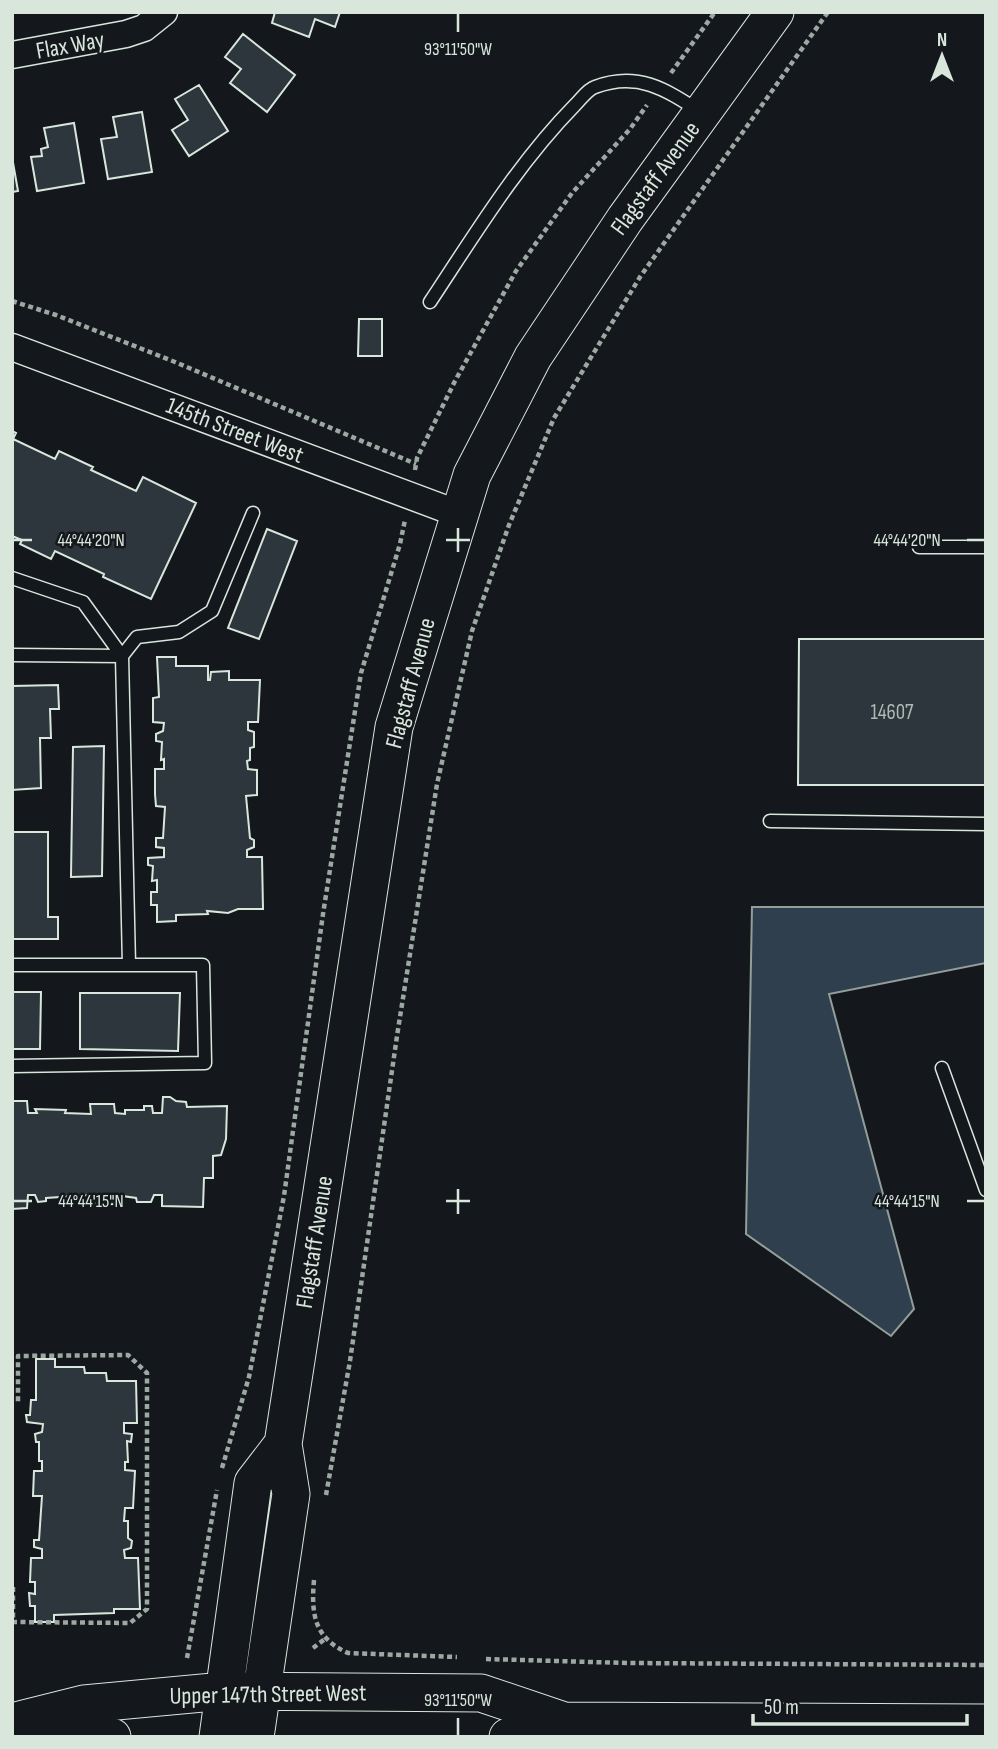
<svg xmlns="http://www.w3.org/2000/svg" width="998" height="1749" font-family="'Sofia Sans Condensed',sans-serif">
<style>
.water{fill:#2f3f4d;stroke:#939e99;stroke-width:2}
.building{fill:#2c363c;stroke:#d8e6dc;stroke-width:2}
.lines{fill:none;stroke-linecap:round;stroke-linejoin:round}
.lane-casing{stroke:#d8e6dc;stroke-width:15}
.street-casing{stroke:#d8e6dc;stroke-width:29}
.secondary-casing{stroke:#d8e6dc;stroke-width:39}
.path{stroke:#9da8a2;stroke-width:4.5;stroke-dasharray:5 3.5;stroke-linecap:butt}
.lane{stroke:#14181c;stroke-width:12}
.street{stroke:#14181c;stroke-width:26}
.secondary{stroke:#14181c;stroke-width:37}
.ticks{fill:none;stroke:#d8e6dc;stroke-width:2.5}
.labels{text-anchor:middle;stroke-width:5;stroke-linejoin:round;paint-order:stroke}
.number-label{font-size:21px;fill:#adbab4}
.street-label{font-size:24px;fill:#d8e6dc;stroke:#14181c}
.ticks-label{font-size:18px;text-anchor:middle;fill:#d8e6dc;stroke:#14181c;stroke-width:5;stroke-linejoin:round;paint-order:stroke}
</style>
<rect width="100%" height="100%" fill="#14181c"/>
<!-- water -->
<path class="water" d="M 752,907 L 986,907 L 986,963 L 829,994 L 914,1309 L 891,1336 L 746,1234 Z"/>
<!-- building -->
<path class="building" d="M 275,12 L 340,12 L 335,27 L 315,19 L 309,37 L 272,23 Z
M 243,34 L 295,75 L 267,112 L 230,83 L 241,69 L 225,57 Z
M 199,85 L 228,131 L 189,156 L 172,130 L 188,120 L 175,99 Z
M 142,112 L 152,172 L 108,179 L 101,139 L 117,137 L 113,117 Z
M 74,123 L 84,183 L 37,191 L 31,157 L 42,156 L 41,149 L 48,147 L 44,128 Z
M 12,157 L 18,191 L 12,192 Z
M 359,319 L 382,319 L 382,356 L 358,356 Z
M 12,431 L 16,433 L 13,439 L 55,459 L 59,451 L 93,467 L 91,470 L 136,491 L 143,477 L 196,503 L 151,599 L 103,577 L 104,574 L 55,551 L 51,559 L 20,544 L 22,540 L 12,536 Z
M 267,529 L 297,541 L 259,639 L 228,628 Z
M 799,639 L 986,639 L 986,785 L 798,785 Z
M 157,657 L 176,657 L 176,666 L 208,666 L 208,680 L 210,680 L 211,672 L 229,671 L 229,680 L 260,680 L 258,722 L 248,722 L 248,730 L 254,732 L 254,747 L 250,748 L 250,760 L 247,761 L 248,769 L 257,770 L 257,795 L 246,796 L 250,838 L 254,840 L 254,847 L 247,850 L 247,857 L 262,857 L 263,909 L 238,909 L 228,913 L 207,911 L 208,914 L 176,915 L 176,921 L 157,922 L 157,905 L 151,905 L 151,892 L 157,892 L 157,880 L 152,881 L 153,866 L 148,865 L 148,858 L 164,857 L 164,848 L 156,847 L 156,838 L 163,838 L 165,807 L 156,806 L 155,794 L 155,769 L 164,769 L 164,759 L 161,760 L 162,742 L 156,741 L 156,734 L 163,731 L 164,723 L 153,722 L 153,698 L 159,697 Z
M 58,685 L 59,709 L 50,709 L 51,738 L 40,738 L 41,788 L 12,790 L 12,686 Z
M 104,746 L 102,876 L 71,877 L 73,747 Z
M 12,832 L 48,832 L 48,917 L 58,917 L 58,939 L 12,939 Z
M 12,992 L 41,992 L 40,1049 L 12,1049 Z
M 80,993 L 180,993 L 178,1051 L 80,1049 Z
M 163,1097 L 170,1097 L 176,1101 L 186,1102 L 187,1107 L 227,1106 L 226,1139 L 221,1155 L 213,1156 L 213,1178 L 204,1178 L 203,1207 L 162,1206 L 162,1195 L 154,1195 L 151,1202 L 137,1202 L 136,1198 L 115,1195 L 115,1204 L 89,1205 L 90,1195 L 46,1198 L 46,1201 L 38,1202 L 35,1195 L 28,1195 L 27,1208 L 12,1209 L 12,1101 L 27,1101 L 28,1113 L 37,1113 L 35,1109 L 66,1110 L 65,1113 L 91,1114 L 90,1104 L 114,1104 L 115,1113 L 125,1114 L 125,1110 L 144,1110 L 144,1106 L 152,1106 L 153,1113 L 162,1113 Z
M 36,1359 L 55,1359 L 55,1367 L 84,1367 L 85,1373 L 106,1373 L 107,1381 L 136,1381 L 137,1423 L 124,1423 L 124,1433 L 132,1434 L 131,1442 L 127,1441 L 128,1462 L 125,1462 L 125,1470 L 135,1471 L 133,1508 L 125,1508 L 124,1521 L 128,1521 L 128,1538 L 132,1541 L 131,1548 L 124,1550 L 125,1558 L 138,1558 L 140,1609 L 114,1609 L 114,1613 L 54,1615 L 54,1622 L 35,1622 L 35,1606 L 30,1606 L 29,1593 L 35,1594 L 35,1582 L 30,1582 L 31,1558 L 42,1558 L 42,1549 L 34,1547 L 34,1540 L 39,1540 L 42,1496 L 33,1496 L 34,1471 L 42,1471 L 42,1461 L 39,1461 L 39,1442 L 36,1442 L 35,1434 L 42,1432 L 43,1424 L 27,1422 L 26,1415 L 30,1415 L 31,1400 L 36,1400 Z"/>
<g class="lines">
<!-- lane casing -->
<g class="lane-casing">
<path id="lane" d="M 430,302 C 475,234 518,163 575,105 C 581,99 588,89 595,87 C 637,71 665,89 699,111
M 919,547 L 986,547
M 12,578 L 83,602 L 122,656 L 12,655
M 770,821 L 986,824
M 12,965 L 203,965 L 205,1063 L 12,1066
M 129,965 L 122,656 L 137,637 L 179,632 L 212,611 L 253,513
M 942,1068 L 986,1190"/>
</g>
<!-- street casing -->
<g class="street-casing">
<path id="street" d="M 12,55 L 126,34 L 144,28 L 164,12
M 12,347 L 459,514"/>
</g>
<!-- secondary casing -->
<g class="secondary-casing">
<path id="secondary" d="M 12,1722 L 84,1704 L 224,1691 L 481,1693 L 564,1721
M 20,1728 L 112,1737
M 218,1737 L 253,1483 L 283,1444
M 255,1737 L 291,1494 L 283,1444 L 394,727 L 472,475 L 533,357 L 625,219 L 775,12
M 508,1737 L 564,1721 L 986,1723"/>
</g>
<!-- path -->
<path class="path" d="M 671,73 L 715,12
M 12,301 L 56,315 L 175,362 L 416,464
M 415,470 L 417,458 L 455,381 L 516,271 L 572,193 L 630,129 L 647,105
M 222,1468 L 249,1377 L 284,1196 L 323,914 L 361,673 L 400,544 L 405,520
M 326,1495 L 350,1361 L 397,1036 L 437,784 L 472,631 L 509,525 L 554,418 L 640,277 L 828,12
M 314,1580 C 311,1614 314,1638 348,1653 L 457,1657
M 13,1587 L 13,1622 L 130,1623 L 147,1609 L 147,1373 L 128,1355 L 18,1356 L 18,1404
M 313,1648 L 325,1639
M 187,1658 L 217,1490
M 486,1659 L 627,1663 L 986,1665"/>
<!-- lane -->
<use href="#lane" class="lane"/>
<!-- street -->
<use href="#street" class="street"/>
<!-- secondary -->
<use href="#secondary" class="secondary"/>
</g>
<!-- ticks -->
<path class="ticks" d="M 458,14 L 458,32M 458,528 L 458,552M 14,540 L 32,540M 446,540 L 470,540M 967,540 L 984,540M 458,1189 L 458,1214M 14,1201 L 32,1201M 446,1201 L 470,1201M 967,1201 L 984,1201M 458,1718 L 458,1735"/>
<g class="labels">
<!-- number labels -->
<g class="number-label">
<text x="892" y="719">14607</text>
</g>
<!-- street labels -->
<g class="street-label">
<text transform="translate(70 45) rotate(-10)" y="8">Flax Way</text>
<text transform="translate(655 178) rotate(-54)" y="8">Flagstaff Avenue</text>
<text transform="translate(235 430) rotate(21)" y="8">145th Street West</text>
<text transform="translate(410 683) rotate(-75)" y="8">Flagstaff Avenue</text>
<text transform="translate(314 1242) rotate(-81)" y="8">Flagstaff Avenue</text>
<text transform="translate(268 1694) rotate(-1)" y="8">Upper 147th Street West</text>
</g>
</g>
<g class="ticks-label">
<text x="458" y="55">93°11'50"W</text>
<text x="91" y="546">44°44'20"N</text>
<text x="907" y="546">44°44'20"N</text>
<text x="91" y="1207">44°44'15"N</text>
<text x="907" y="1207">44°44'15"N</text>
<text x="458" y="1706">93°11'50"W</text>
</g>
<!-- border -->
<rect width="998" height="1749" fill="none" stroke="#d8e6dc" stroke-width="28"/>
<!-- north arrow -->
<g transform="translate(942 56)" stroke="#14181c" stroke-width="5" paint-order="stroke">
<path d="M0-5L12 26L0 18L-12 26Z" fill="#d8e6dc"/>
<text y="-10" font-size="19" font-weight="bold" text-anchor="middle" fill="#d8e6dc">N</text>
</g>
<!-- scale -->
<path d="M753 1714v10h214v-10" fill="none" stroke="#d8e6dc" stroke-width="3.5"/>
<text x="764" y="1714" font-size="21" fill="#d8e6dc" stroke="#14181c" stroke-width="5" paint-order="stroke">50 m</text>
</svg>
